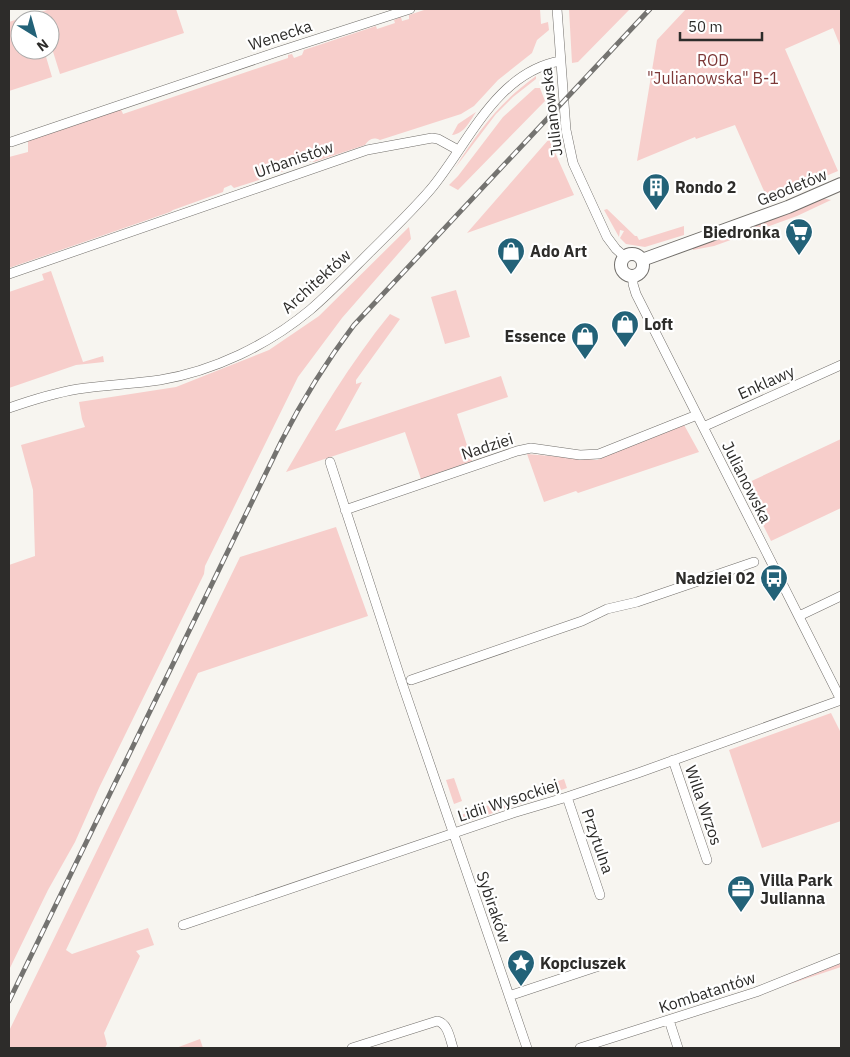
<svg xmlns="http://www.w3.org/2000/svg" width="850" height="1057" font-family="'IBM Plex Sans',sans-serif">
<style>
.green{fill:#f7cecb}
.lines{fill:none;stroke-linecap:round;stroke-linejoin:round}
.street-casing{stroke:#726f6b;stroke-width:10}
.secondary-casing{stroke:#726f6b;stroke-width:14}
.street{stroke:#fff;stroke-width:9}
.secondary{stroke:#fff;stroke-width:12}
.rail-casing{stroke:#747370;stroke-width:5}
.rail{stroke:#fff;stroke-width:3;stroke-dasharray:9;stroke-linecap:butt}
.labels{text-anchor:middle;stroke-width:4.5;stroke-linejoin:round;paint-order:stroke}
.street-label{font-size:16px;fill:#2d2c2a;stroke:#fff}
.park-label{font-size:16px;fill:#7d3938;stroke:#fff}
.poi-label{font-size:16px;font-weight:bold;fill:#2d2c2a;stroke:#fff;text-anchor:start}
</style>
<rect width="100%" height="100%" fill="#f7f5f0"/>
<!-- green -->
<path class="green" d="M 50,9 L 176,9 L 184,33 L 60,74 L 50,42 L 50,20 L 43,20 L 41,12 Z
M 427,9 L 540,9 L 541,24 L 548,22 L 549,30 L 537,40 L 532,53 L 498,80 L 474,106 L 461,114 L 380,140 C 373,137 369,139 365,145 L 314,162 L 312,161 L 278,173 L 273,171 L 262,175 L 259,180 L 234,188 L 231,185 L 224,188 L 223,192 L 173,210 L 170,212 L 9,268 L 9,157 L 28,152 L 28,141 L 30,138 L 120,107 L 123,114 L 288,58 L 288,55 L 292,54 L 294,58 L 302,55 L 304,50 L 376,26 L 377,29 L 395,23 L 394,20 L 401,17 L 402,21 L 409,19 L 409,15 Z
M 569,9 L 630,9 L 578,62 L 572,63 Z
M 686,9 L 841,9 L 841,48 L 833,28 L 785,49 L 838,171 L 768,200 L 735,125 L 696,139 L 695,137 L 637,161 L 657,40 Z
M 33,14 L 35,20 L 20,20 L 20,50 L 44,50 L 52,77 L 9,91 L 9,22 Z
M 536,76 L 536,79 L 513,97 L 496,114 L 455,168 C 478,131 500,102 536,76 Z
M 535,88 L 540,88 L 545,101 L 458,190 L 449,185 L 458,176 L 503,117 Z
M 476,112 C 470,121 464,134 452,135 L 458,124 Z
M 549,139 L 574,195 L 467,233 Z
M 822,198 L 831,200 L 797,216 L 714,246 L 693,250 L 693,246 Z
M 607,209 L 635,236 L 637,236 L 639,240 L 684,226 L 684,235 L 645,247 L 626,244 L 620,238 L 624,231 L 620,230 L 619,237 L 604,210 Z
M 409,227 L 411,239 L 342,318 L 298,377 L 205,566 L 204,574 L 99,788 L 75,842 L 48,890 L 9,970 L 9,565 L 35,556 L 33,490 L 21,445 L 85,427 L 82,419 L 79,402 L 176,387 L 269,350 L 319,316 Z
M 51,271 L 83,362 L 103,356 L 104,362 L 76,365 L 9,388 L 9,292 L 44,280 L 42,274 Z
M 456,290 L 470,337 L 445,344 L 431,297 Z
M 390,314 L 400,319 L 356,380 L 356,384 L 362,382 L 335,431 L 501,376 L 508,397 L 457,414 L 472,461 L 421,479 L 405,432 L 286,472 C 318,417 350,363 390,314 Z
M 683,423 L 699,452 L 578,493 L 576,491 L 544,502 L 527,454 L 597,460 Z
M 841,439 L 841,508 L 771,541 L 743,485 Z
M 336,527 L 368,616 L 198,673 L 66,950 L 72,954 L 148,928 L 154,945 L 136,951 L 140,956 L 104,1033 L 107,1044 L 105,1048 L 9,1048 L 9,1031 L 240,557 Z
M 831,713 L 841,733 L 841,821 L 762,848 L 729,750 Z
M 454,778 L 462,801 L 454,804 L 446,780 Z
M 564,779 L 567,788 L 469,821 L 460,821 L 458,816 Z
M 841,963 L 841,967 L 787,985 Z
M 200,1039 L 203,1048 L 176,1048 Z"/>
<g class="lines">
<!-- street casing -->
<g class="street-casing">
<path id="street" d="M 557,9 L 566,130 L 573,163 L 607,237 L 616,249 L 625,257
M 11,142 L 277,52 L 410,9
M 9,274 L 367,150 L 432,138 L 438,139 L 458,150
M 633,275 L 633,284 L 636,294 L 841,700
M 9,408 C 32,400 54,393 78,389 C 105,385 133,384 160,380 C 214,371 268,345 310,310 C 331,292 350,272 369,253 C 390,232 411,212 430,190 C 468,145 495,73 560,61
M 703,427 L 841,365
M 330,462 L 402,683 L 527,1048
M 345,510 L 517,451 L 531,448 L 580,455 L 599,454 L 697,415
M 799,616 L 841,596
M 411,680 L 582,621 L 607,609 L 637,602 L 754,562
M 673,760 L 707,860
M 567,797 L 600,895
M 183,925 L 513,813 L 567,797 L 638,773 L 841,700
M 509,996 L 608,963
M 669,1020 L 678,1048
M 352,1048 L 437,1021 C 448,1023 450,1039 453,1048
M 580,1048 L 756,992 L 841,958"/>
</g>
<!-- secondary casing -->
<g class="secondary-casing">
<path id="secondary" d="M621 265a11 11 0 1 1 22 0a11 11 0 1 1-22 0Z
M 642,260 L 788,207 L 841,184"/>
</g>
<!-- street -->
<use href="#street" class="street"/>
<!-- secondary -->
<use href="#secondary" class="secondary"/>
<!-- rail casing -->
<g class="rail-casing">
<path id="rail" d="M 9,1001 L 282,440 C 303,399 326,362 354,325 L 650,9"/>
</g>
<!-- rail -->
<use href="#rail" class="rail"/>
</g>
<!-- icons -->
<defs>
<g id="building-pin" transform="scale(1.4375)"><path d="M0 17L-7.5 6A9.5 9.5 0 1 1 7.5 6Z" fill="#236278" stroke="#fff"/><path d="M-4-6H4V6H1V3H-1V6H-4ZM-2.5-4.3h1.7v1.8h-1.7ZM.8-4.3h1.7v1.8H.8ZM-2.5-1h1.7V.8h-1.7ZM.8-1h1.7V.8H.8Z" fill="#fff"/></g>
<g id="supermarket-pin" transform="scale(1.4375)"><path d="M0 17L-7.5 6A9.5 9.5 0 1 1 7.5 6Z" fill="#236278" stroke="#fff"/><path d="M-6-5.5h2.5l.6 2H6L4.5 2H-2.5L-4.4-4H-6ZM-1.5 3.2a1.3 1.3 0 1 0 .1 0ZM3 3.2a1.3 1.3 0 1 0 .1 0Z" fill="#fff"/></g>
<g id="shop-pin" transform="scale(1.4375)"><path d="M0 17L-7.5 6A9.5 9.5 0 1 1 7.5 6Z" fill="#236278" stroke="#fff"/><path d="M-5-2.5h2.3a2.7 3.5 0 0 1 5.4 0H5L5.5 6h-11ZM-1.5-2.5h3a1.5 2.3 0 0 0-3 0Z" fill="#fff"/></g>
<g id="bus-pin" transform="scale(1.4375)"><path d="M0 17L-7.5 6A9.5 9.5 0 1 1 7.5 6Z" fill="#236278" stroke="#fff"/><path d="M-5-6H5V4H4V6H2V4H-2V6H-4V4H-5ZM-3.5-4V0h7V-4ZM-3.5 1.2v1.5H-2V1.2ZM2 1.2v1.5H3.5V1.2Z" fill="#fff"/></g>
<g id="office-pin" transform="scale(1.4375)"><path d="M0 17L-7.5 6A9.5 9.5 0 1 1 7.5 6Z" fill="#236278" stroke="#fff"/><path d="M-6-3h4V-5.5h4V-3h4V5H-6ZM-1-4.5V-3h2v-1.5ZM-6 0V1H6V0Z" fill="#fff"/></g>
<g id="sight-pin" transform="scale(1.4375)"><path d="M0 17L-7.5 6A9.5 9.5 0 1 1 7.5 6Z" fill="#236278" stroke="#fff"/><path d="M0-6L1.8-2.2L6-1.7L2.9 1.2L3.7 5.4L0 3.3L-3.7 5.4L-2.9 1.2L-6-1.7L-1.8-2.2Z" fill="#fff"/></g>
</defs>
<g fill-rule="evenodd">
<use href="#building-pin" x="656" y="187"/>
<use href="#supermarket-pin" x="799" y="232"/>
<use href="#shop-pin" x="511" y="251"/>
<use href="#shop-pin" x="625" y="324"/>
<use href="#shop-pin" x="585" y="336"/>
<use href="#bus-pin" x="774" y="578"/>
<use href="#office-pin" x="741" y="889"/>
<use href="#sight-pin" x="521" y="963"/>
</g>
<g class="labels">
<!-- street labels -->
<g class="street-label">
<text transform="translate(280 35) rotate(-18)" y="6">Wenecka</text>
<text transform="translate(551 112) rotate(-97)" y="6">Julianowska</text>
<text transform="translate(294 159) rotate(-19)" y="6">Urbanistów</text>
<text transform="translate(792 187) rotate(-22)" y="6">Geodetów</text>
<text transform="translate(316 281) rotate(-42)" y="6">Architektów</text>
<text transform="translate(766 382) rotate(-24)" y="6">Enklawy</text>
<text transform="translate(487 446) rotate(-18)" y="6">Nadziei</text>
<text transform="translate(747 482) rotate(63)" y="6">Julianowska</text>
<text transform="translate(508 800) rotate(-18)" y="6">Lidii Wysockiej</text>
<text transform="translate(704 805) rotate(71)" y="6">Willa Wrzos</text>
<text transform="translate(598 841) rotate(71)" y="6">Przytulna</text>
<text transform="translate(494 907) rotate(71)" y="6">Sybiraków</text>
<text transform="translate(707 992) rotate(-18)" y="6">Kombatantów</text>
</g>
<!-- park labels -->
<g class="park-label">
<text x="713" y="66">ROD<tspan x="713" dy="18">"Julianowska" B-1</tspan></text>
</g>
<!-- poi labels -->
<g class="poi-label">
<text x="675" y="193">Rondo 2</text>
<text x="780" y="238" text-anchor="end">Biedronka</text>
<text x="530" y="257">Ado Art</text>
<text x="644" y="330">Loft</text>
<text x="566" y="342" text-anchor="end">Essence</text>
<text x="755" y="584" text-anchor="end">Nadziei 02</text>
<text x="760" y="886">Villa Park<tspan x="760" dy="18">Julianna</tspan></text>
<text x="540" y="969">Kopciuszek</text>
</g>
</g>
<!-- border -->
<rect width="850" height="1057" fill="none" stroke="#2d2c2a" stroke-width="20"/>
<!-- north arrow -->
<g transform="translate(35 35) rotate(143)"><circle r="24" fill="#ffffff" stroke="#ababaa"/>
<path d="M0-4L9 19L0 12L-9 19Z" fill="#236278"/>
<text y="-8" font-size="14" font-weight="bold" text-anchor="middle" fill="#2d2c2a">N</text>
</g>
<!-- scale -->
<path d="M680 32v8h82v-8" fill="none" stroke="#2d2c2a" stroke-width="2.5"/>
<text x="688" y="32" font-size="15" fill="#2d2c2a" stroke="#ffffff" stroke-width="4" paint-order="stroke">50 m</text>
</svg>
